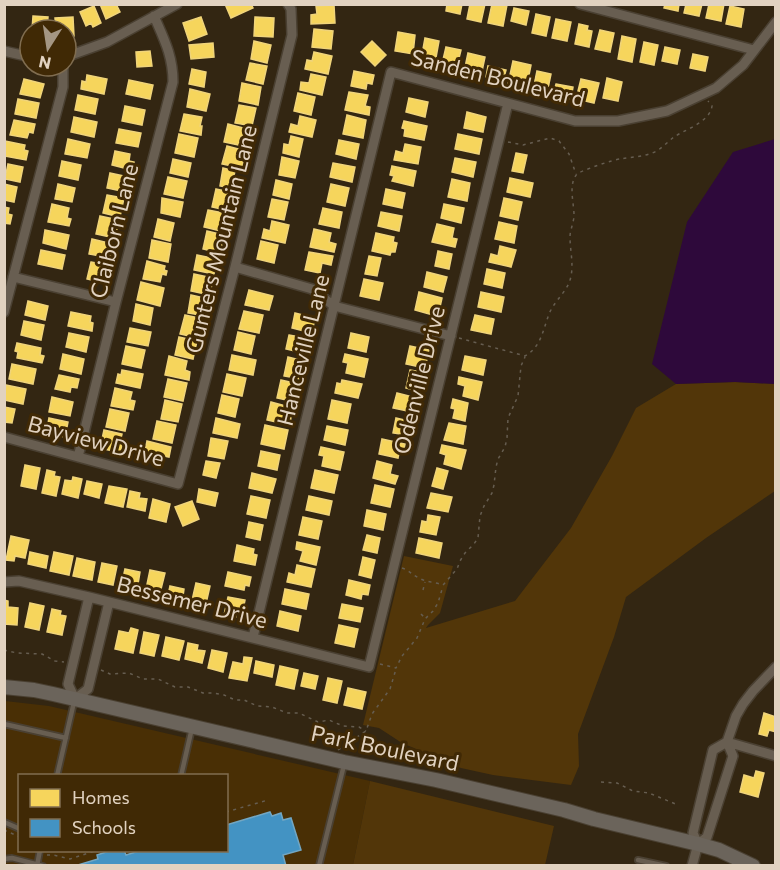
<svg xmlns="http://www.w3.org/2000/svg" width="780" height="870" font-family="Commissioner,sans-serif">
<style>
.built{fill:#492f05;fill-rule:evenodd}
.green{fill:#523609}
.water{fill:#2e093b}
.homes{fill:#f6d55c;stroke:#f0d47a;stroke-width:1.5}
.schools{fill:#4393c3;stroke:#72a6c2;stroke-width:1.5}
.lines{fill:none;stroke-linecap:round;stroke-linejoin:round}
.lane-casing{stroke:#4a4032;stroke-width:8}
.street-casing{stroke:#4a4032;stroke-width:12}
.secondary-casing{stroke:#4a4032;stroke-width:16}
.path{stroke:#665d50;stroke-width:1.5;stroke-dasharray:3 4.5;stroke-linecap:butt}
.lane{stroke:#685e51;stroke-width:4.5}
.street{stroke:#685e51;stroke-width:9}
.secondary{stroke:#6b645b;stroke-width:14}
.labels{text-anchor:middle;stroke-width:6;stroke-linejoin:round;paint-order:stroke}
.street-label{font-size:22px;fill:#e1d2c0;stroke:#402905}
</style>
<rect width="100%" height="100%" fill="#332612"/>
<!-- built -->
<path class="built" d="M 5,701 L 49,706 L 370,781 L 353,865 L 5,866 ZM 20,776 L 226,776 L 226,850 L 20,850 Z"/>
<!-- green -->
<path class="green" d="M 735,382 L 775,384 L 775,491 L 706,538 L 626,597 L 614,637 L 578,734 L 579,766 L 571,785 L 493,775 L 461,768 L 402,743 L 379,728 L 363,725 L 404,556 L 453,566 L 440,613 L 428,625 L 426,628 L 515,601 L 571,528 L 612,456 L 636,408 L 676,384 Z
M 370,781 L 554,826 L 545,865 L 353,865 Z"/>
<!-- water -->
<path class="water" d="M 775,139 L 775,384 L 735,382 L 676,384 L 652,364 L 687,222 L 733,152 Z"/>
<!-- homes -->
<path class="homes" d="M 100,4 L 116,4 L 120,12 L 106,19 Z
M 225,4 L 251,4 L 253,8 L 231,18 Z
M 447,4 L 462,4 L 460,14 L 446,11 Z
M 470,4 L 485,4 L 481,22 L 467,19 Z
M 492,4 L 507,5 L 503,26 L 488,23 Z
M 665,4 L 679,4 L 678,11 L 664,8 Z
M 686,4 L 702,4 L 699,16 L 684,13 Z
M 709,4 L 724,4 L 721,21 L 706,18 Z
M 334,5 L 335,23 L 311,24 L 311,15 L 317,14 L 316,6 Z
M 94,6 L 101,23 L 93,27 L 91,23 L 86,26 L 80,12 Z
M 730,6 L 744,9 L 741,27 L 726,24 Z
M 514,8 L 529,11 L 526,25 L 511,21 Z
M 536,14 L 550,17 L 546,36 L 532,33 Z
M 33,16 L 48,17 L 47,30 L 32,30 Z
M 73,17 L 74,36 L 66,36 L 66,30 L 56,30 L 55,18 Z
M 201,17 L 207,34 L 189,41 L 183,23 Z
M 255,17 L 274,18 L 273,37 L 254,36 Z
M 556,19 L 571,22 L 567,41 L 552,38 Z
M 579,24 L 588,26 L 587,30 L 592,31 L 589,47 L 575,44 Z
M 314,29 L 333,31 L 331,49 L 312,47 Z
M 600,30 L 614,33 L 610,52 L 595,49 Z
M 398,32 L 415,35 L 413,54 L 395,51 Z
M 622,36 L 636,39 L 632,62 L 618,59 Z
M 425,38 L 439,41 L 435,63 L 421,60 Z
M 254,41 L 271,45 L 267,63 L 251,59 Z
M 372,41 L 386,55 L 375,66 L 361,52 Z
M 644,42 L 658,45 L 654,65 L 640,62 Z
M 213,43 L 214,57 L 191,59 L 189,45 Z
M 446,47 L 461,50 L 456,70 L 446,68 L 447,65 L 442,64 Z
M 665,47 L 680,50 L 677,64 L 662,61 Z
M 150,51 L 152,66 L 137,67 L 136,52 Z
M 314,52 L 332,56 L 328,74 L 305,69 L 307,60 L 312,61 Z
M 468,53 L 485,57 L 481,76 L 464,72 Z
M 693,54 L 708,57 L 705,71 L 690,68 Z
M 513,61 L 531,65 L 528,80 L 518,78 L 516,85 L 508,84 Z
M 250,63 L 267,66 L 263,84 L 246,80 Z
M 488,66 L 506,70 L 503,81 L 486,77 Z
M 192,69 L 206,72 L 204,87 L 189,84 Z
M 354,71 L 374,75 L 372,84 L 367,83 L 366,89 L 351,86 Z
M 537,71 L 551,74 L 547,93 L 533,90 Z
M 311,74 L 326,77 L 322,95 L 300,90 L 301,82 L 309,83 Z
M 87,75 L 107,79 L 104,94 L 81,89 L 82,81 L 86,82 Z
M 607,78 L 622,82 L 618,101 L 603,98 Z
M 24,79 L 44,84 L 40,98 L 20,94 Z
M 581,79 L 599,83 L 594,103 L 585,101 L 587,93 L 578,91 Z
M 129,80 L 153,85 L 150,99 L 126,94 Z
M 242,83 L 261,87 L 258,105 L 239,101 Z
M 556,84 L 573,87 L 571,99 L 553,95 Z
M 190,89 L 210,94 L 206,111 L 187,107 Z
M 349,92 L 368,95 L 365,106 L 370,107 L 369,115 L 345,110 Z
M 298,93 L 315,97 L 311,115 L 294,111 Z
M 78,95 L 98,99 L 95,114 L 75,110 Z
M 409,98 L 428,102 L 425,117 L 406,112 Z
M 18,99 L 39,103 L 36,118 L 15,114 Z
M 239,105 L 256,108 L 252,126 L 235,123 Z
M 125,106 L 145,110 L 142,125 L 122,121 Z
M 467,112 L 486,117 L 483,132 L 464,128 Z
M 184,114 L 202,117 L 200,126 L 202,126 L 201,135 L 180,131 Z
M 347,115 L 366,120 L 363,138 L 343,134 Z
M 300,116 L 316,120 L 312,137 L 289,132 L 291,124 L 298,126 Z
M 74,117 L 97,122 L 94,137 L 71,132 Z
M 14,120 L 35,124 L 33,133 L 29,132 L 27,138 L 10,135 Z
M 404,121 L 427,126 L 424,140 L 404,136 L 405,129 L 402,128 Z
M 228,124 L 251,130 L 250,138 L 241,136 L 239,145 L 224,142 Z
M 119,129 L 141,133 L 138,147 L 116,143 Z
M 179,134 L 198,138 L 194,157 L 175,153 Z
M 458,134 L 482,139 L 479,154 L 455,149 Z
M 291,136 L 303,139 L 299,157 L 283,153 L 284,144 L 289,145 Z
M 68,139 L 90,144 L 87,158 L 65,154 Z
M 339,140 L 359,144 L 356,159 L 336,154 Z
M 5,141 L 25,145 L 24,150 L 28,151 L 26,160 L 4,156 Z
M 405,144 L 421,147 L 418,164 L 394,160 L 396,151 L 403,153 Z
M 227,146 L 246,151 L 242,168 L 222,164 Z
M 115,151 L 130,154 L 129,161 L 134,162 L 132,170 L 112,165 Z
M 516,153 L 527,155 L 523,173 L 512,171 Z
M 282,157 L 299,161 L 295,178 L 279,175 Z
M 455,158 L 476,162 L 473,177 L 452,172 Z
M 173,159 L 191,163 L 188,177 L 170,173 Z
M 62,161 L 81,165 L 78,180 L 59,176 Z
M 333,163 L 355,167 L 352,182 L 330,177 Z
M 8,164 L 23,167 L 20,182 L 5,179 Z
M 392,166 L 416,171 L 413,186 L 392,181 L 394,176 L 390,175 Z
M 223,168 L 235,171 L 233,180 L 238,181 L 236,189 L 220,186 Z
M 110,173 L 129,177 L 126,192 L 107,188 Z
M 168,177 L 187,181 L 183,198 L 164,194 Z
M 510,178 L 533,183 L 530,197 L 507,192 Z
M 452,179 L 470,183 L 467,201 L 448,197 Z
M 276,180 L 292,184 L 289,199 L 273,195 Z
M 4,184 L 17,187 L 14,202 L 4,200 Z
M 58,184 L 75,188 L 72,202 L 55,199 Z
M 331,184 L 349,188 L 345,206 L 327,202 Z
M 216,189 L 235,193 L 234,201 L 228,200 L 226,210 L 212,207 Z
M 386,189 L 405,193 L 402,208 L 383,204 Z
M 107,195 L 124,198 L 120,217 L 103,213 Z
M 162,198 L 183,202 L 180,217 L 161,213 Z
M 504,198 L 522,202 L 518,220 L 500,216 Z
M 272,199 L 288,202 L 284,220 L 268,217 Z
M 52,204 L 69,208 L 67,218 L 71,219 L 69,226 L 48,222 Z
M 444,204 L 464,208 L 461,223 L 441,218 Z
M 4,207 L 9,208 L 8,214 L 12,215 L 10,224 L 4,223 Z
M 323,208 L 342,212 L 339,228 L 319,224 Z
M 208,210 L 229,214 L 225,232 L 204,227 Z
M 381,212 L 402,216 L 399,231 L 378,226 Z
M 100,216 L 119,220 L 115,238 L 96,234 Z
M 158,219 L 174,223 L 170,241 L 154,237 Z
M 272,221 L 289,225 L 285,243 L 262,238 L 264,229 L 270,231 Z
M 499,222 L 517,226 L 514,243 L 495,239 Z
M 437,224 L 454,228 L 452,238 L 457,239 L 455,247 L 432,242 Z
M 314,229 L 331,233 L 329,242 L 336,244 L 334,252 L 310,247 Z
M 45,230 L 69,235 L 66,249 L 43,243 Z
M 207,231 L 224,235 L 220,253 L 203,249 Z
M 376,233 L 394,237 L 393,242 L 397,243 L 395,252 L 391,252 L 390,255 L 372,251 Z
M 92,239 L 109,243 L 108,248 L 112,249 L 110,258 L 89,254 Z
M 152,240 L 171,244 L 168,262 L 149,258 Z
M 261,241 L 278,245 L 274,263 L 257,259 Z
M 500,246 L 516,250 L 511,267 L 489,262 L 491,254 L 498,256 Z
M 41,250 L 65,255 L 62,269 L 38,264 Z
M 438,251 L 452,254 L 449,269 L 435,266 Z
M 309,252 L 333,256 L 331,265 L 322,263 L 320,273 L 305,270 Z
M 197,255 L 217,259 L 214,274 L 194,270 Z
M 369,256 L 381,258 L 377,276 L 365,274 Z
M 147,261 L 165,266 L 164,270 L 167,271 L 166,275 L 162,274 L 160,282 L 143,279 Z
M 91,262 L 108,265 L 104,283 L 87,279 Z
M 487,269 L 505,273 L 502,288 L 484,284 Z
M 427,272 L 447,277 L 443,292 L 424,287 Z
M 194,274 L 213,278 L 210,295 L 191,291 Z
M 364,279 L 383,283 L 379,300 L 360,296 Z
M 141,282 L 164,288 L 160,306 L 137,300 Z
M 249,290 L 273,296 L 269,310 L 245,305 Z
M 419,292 L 442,298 L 440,307 L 435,305 L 433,315 L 415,310 Z
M 481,292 L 504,297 L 501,312 L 478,307 Z
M 191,295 L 209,299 L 205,316 L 188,313 Z
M 28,301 L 48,306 L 45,320 L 25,315 Z
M 136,304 L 153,308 L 150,325 L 133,321 Z
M 244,311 L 263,315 L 259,333 L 239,329 Z
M 71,312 L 91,316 L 90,322 L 93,323 L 92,331 L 68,326 Z
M 295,313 L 315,318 L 312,333 L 292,328 Z
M 185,315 L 204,319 L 201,329 L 196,327 L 194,337 L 180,334 Z
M 475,315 L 494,319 L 491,334 L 471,330 Z
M 24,321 L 44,325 L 41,340 L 21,335 Z
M 130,328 L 151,332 L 148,346 L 127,342 Z
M 238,332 L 255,336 L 251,354 L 234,350 Z
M 69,333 L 89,337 L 86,352 L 66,347 Z
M 351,333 L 369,337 L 366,352 L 348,348 Z
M 289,335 L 311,339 L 308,354 L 286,349 Z
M 179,337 L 197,341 L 193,359 L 175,355 Z
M 17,343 L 41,348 L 40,355 L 44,356 L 42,363 L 17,358 L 18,352 L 15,351 Z
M 126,346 L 145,350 L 141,368 L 122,364 Z
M 410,346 L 429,350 L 425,368 L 406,364 Z
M 63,354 L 84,359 L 81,374 L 60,369 Z
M 345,354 L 368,359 L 364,377 L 346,373 L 348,363 L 343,362 Z
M 232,355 L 256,360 L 253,375 L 229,370 Z
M 169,356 L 187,361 L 185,370 L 190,372 L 189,380 L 165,375 Z
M 465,356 L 486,360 L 483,375 L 462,370 Z
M 288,357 L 304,361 L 300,379 L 284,376 Z
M 12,364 L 36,369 L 33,384 L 9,379 Z
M 122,370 L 143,374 L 140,388 L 116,383 L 118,374 L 121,375 Z
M 410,370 L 422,372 L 418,391 L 406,388 Z
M 227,374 L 246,378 L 242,396 L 223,392 Z
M 59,375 L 79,379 L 77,388 L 71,387 L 70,392 L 55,389 Z
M 459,377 L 482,382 L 478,400 L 463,396 L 465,386 L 458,384 Z
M 168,379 L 187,383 L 183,401 L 164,397 Z
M 281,380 L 299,384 L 296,402 L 277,398 Z
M 342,380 L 362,384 L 358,398 L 335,393 L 337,383 L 341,384 Z
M 6,385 L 26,389 L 23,404 L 4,400 Z
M 115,388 L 132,392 L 130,400 L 135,401 L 133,410 L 111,406 Z
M 397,393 L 417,398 L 415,407 L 409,406 L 408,411 L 393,408 Z
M 222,395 L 239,399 L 235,417 L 218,413 Z
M 52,397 L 73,402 L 70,416 L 49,412 Z
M 453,399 L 468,403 L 465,421 L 453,418 L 455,409 L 451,408 Z
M 165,400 L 182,404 L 178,422 L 161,419 Z
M 332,400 L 351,404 L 347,423 L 328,419 Z
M 271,402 L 286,406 L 284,416 L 291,417 L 290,425 L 267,420 Z
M 4,407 L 15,409 L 12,423 L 4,422 Z
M 110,409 L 129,413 L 125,431 L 106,427 Z
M 49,418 L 68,422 L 65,437 L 46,433 Z
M 216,418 L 240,424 L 237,438 L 213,433 Z
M 396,418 L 409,421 L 406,435 L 393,433 Z
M 157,421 L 176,425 L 172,443 L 153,439 Z
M 449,423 L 466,426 L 463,444 L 444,440 Z
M 265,425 L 288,430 L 284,449 L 261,444 Z
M 327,426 L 348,430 L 345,445 L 324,440 Z
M 104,430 L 122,434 L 120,442 L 123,443 L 121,453 L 100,448 Z
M 211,438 L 228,441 L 224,459 L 208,456 Z
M 382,439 L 405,444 L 403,454 L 399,453 L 398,458 L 379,454 Z
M 147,441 L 171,447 L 169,457 L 164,456 L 164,460 L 144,456 Z
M 442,445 L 466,450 L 461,469 L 444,464 L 446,455 L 440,453 Z
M 321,447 L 344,452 L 340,470 L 322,466 L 324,456 L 319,455 Z
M 261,451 L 280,455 L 277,470 L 258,466 Z
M 206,461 L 220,463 L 216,478 L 203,475 Z
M 377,461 L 392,465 L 390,474 L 398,476 L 395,484 L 373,478 Z
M 25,465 L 40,468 L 36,489 L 21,486 Z
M 437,468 L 448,471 L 443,489 L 432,486 Z
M 47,470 L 55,472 L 54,476 L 60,477 L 56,496 L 42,493 Z
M 315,470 L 338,475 L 334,493 L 311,488 Z
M 252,473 L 276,479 L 272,493 L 249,488 Z
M 73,477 L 82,479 L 78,498 L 62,494 L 65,480 L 72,481 Z
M 87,481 L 102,484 L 99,498 L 84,494 Z
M 375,485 L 394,489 L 390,507 L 371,503 Z
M 109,486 L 127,489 L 123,507 L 105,503 Z
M 199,489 L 218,493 L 215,506 L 197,502 Z
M 130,491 L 140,493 L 139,498 L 147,499 L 145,511 L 127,507 Z
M 431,493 L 452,497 L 448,512 L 427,508 Z
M 251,496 L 270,500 L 266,518 L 247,514 Z
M 309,496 L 332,501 L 329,515 L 306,510 Z
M 153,499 L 170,504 L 166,522 L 149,518 Z
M 192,501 L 199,519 L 183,526 L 175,507 Z
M 367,510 L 386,514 L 383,530 L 364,526 Z
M 428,515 L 440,517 L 436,535 L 420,532 L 422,521 L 427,522 Z
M 303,517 L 322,521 L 318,539 L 299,535 Z
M 249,522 L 263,525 L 260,540 L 246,537 Z
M 367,535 L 380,538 L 377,553 L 363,550 Z
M 11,536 L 29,540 L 25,558 L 15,556 L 14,561 L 6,560 Z
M 419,538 L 442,543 L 439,558 L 416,553 Z
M 297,542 L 320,547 L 316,565 L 300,561 L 303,551 L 296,549 Z
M 237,545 L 254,549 L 253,554 L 257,555 L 255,565 L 234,561 Z
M 30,552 L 48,556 L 46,568 L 28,564 Z
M 54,552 L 73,556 L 69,575 L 50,571 Z
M 363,557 L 375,560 L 371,578 L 359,575 Z
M 77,558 L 95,562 L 92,580 L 73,576 Z
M 102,563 L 117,566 L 113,585 L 98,582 Z
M 297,565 L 315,569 L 311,587 L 287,582 L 289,573 L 295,575 Z
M 125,569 L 140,572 L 137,590 L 121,587 Z
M 150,570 L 165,573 L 159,597 L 145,594 Z
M 228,572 L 251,577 L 249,586 L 245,585 L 244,590 L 225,586 Z
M 349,580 L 370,585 L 368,595 L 362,594 L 361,599 L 346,595 Z
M 196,583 L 210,586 L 205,608 L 191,605 Z
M 170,586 L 184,589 L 182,603 L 167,600 Z
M 285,589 L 309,594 L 306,609 L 282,604 Z
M 228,597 L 245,600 L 243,610 L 237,609 L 236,617 L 224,615 Z
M 4,600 L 8,601 L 8,607 L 18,608 L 17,625 L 4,624 Z
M 30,603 L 44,606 L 39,630 L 25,627 Z
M 342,604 L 363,608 L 360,622 L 339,618 Z
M 52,609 L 61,611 L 60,615 L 66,616 L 62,635 L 47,632 Z
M 280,611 L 301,616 L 298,631 L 277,626 Z
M 339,625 L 358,629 L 354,647 L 335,643 Z
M 131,628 L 138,630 L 133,653 L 115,649 L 119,631 L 129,633 Z
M 144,632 L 159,635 L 154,656 L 140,653 Z
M 166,637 L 184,641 L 179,660 L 162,656 Z
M 188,643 L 198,645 L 197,650 L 205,651 L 202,663 L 185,659 Z
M 212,650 L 227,653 L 223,672 L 208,668 Z
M 244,657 L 252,658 L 247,681 L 229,678 L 233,662 L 243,664 Z
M 256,661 L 274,665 L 272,677 L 254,673 Z
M 280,666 L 298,670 L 294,689 L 276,685 Z
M 304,673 L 318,676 L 315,689 L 301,686 Z
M 328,678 L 342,681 L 337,703 L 323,700 Z
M 348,688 L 366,692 L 362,709 L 344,705 Z
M 764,713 L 776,717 L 776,732 L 769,730 L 767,736 L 759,734 Z
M 756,771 L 764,773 L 758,797 L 740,792 L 744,775 L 754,778 Z"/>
<!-- schools -->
<path class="schools" d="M 270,812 L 272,816 L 281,813 L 283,820 L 291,818 L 301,850 L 283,855 L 286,866 L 78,865 L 98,859 L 97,855 L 112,850 L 124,850 L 126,855 L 142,850 L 226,850 L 226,825 Z"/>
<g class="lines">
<!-- lane casing -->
<g class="lane-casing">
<path id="lane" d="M 4,724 L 66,738
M 57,776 L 74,702
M 181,776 L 192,728
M 4,822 L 20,829
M 4,859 L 12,858 L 43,866
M 638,860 L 666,866
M 37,866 L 40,850
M 319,866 L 344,765"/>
</g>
<!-- street casing -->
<g class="street-casing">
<path id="street" d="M 580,4 L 754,50
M 4,51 L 30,57
M 66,55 L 71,55 L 107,42 L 177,4
M 235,267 L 312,289 L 334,306 L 451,336
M 13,277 L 116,302
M 4,312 L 63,87 L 63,66
M 4,437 L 178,484 L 235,267 L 292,35 L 291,9 L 288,4
M 78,457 L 116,302 L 173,82 C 173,56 164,39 154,16
M 4,582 L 19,581 L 89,597 L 369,667 L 508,103
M 89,597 L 68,684 L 75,699 L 88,689 L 109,602
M 253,637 L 391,72 L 575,121 L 618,121 L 667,111 L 716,88 L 743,65 L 776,22
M 727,742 L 776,756
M 698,844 L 693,833 L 713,750 L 727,742 L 736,716 L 743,704 L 753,691 L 776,667
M 698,844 L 707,837 L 733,756 L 727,742
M 692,866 L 698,844"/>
</g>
<!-- secondary casing -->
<g class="secondary-casing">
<path id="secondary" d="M 4,687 L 34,690 L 53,694 L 344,762 L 436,780 L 564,810 L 594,819 L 698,844 L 719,850 L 753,866"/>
</g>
<!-- path -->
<path class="path" d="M 508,142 L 523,145 L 550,138 L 559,141 L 569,154 L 576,174
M 459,338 L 525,356 C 541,347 543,330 549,314 C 554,302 564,294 569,283 C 575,268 570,252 570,237 C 570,230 574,222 574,215 C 574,203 568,184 577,174 C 580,171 615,159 620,159 C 631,157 642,157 652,153 C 661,150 667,142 674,137 C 686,129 710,122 712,106 L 708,101
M 402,568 C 409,570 412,575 419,578 C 425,582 435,582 443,585 L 457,569 L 460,561 L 465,553 L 474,544 L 478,538 L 480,516 L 484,506 L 492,493 L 494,485 L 496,467 L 498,459 L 505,447 L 507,438 L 508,418 L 518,396 L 521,366 L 525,357
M 423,590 L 425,582
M 421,614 L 425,618
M 4,650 L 17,653 L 42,654 L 55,661 L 64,662
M 380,664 L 396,668 L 402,656 L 417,638 L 425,619 L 433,611 L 438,603 L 443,586
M 101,670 L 110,674 L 129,673 L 143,679 L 158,679 L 175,687 L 188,687 L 203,693 L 213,693 L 224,695 L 235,700 L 244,700 L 257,706 L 272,707 L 287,713 L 299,713 L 318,722 L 329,720 L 343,726 L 359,727 L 366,731
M 338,750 L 366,731 L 372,714 L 390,689 L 396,669
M 601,782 L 617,783 L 633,791 L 649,793 L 678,805
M 226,812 L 268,800
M 4,830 L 20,837
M 47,855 L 53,855 L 70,859 L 98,850"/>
<!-- lane -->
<use href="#lane" class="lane"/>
<!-- street -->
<use href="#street" class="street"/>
<!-- secondary -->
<use href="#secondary" class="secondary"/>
</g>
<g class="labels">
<!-- street labels -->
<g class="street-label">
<text transform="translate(498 78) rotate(14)" y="8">Sanden Boulevard</text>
<text transform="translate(114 231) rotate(-76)" y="8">Claiborn Lane</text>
<text transform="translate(221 239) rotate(-76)" y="8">Gunters Mountain Lane</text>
<text transform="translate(303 350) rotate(-76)" y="8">Hanceville Lane</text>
<text transform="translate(419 380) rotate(-76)" y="8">Odenville Drive</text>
<text transform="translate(96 441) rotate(15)" y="8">Bayview Drive</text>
<text transform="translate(192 602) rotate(14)" y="8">Bessemer Drive</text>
<text transform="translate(385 748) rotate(12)" y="8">Park Boulevard</text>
</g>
</g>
<!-- border -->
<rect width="780" height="870" fill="none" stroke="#e1d2c0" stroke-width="12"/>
<!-- legend -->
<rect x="18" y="774" width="210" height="78" fill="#402905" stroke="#806d50" stroke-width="1.5"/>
<rect x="30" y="789" width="30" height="18" fill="#f6d55c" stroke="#806d50" stroke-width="1.5"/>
<text x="72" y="804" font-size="18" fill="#e1d2c0">Homes</text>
<rect x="30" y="819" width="30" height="18" fill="#4393c3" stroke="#806d50" stroke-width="1.5"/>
<text x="72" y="834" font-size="18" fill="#e1d2c0">Schools</text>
<!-- north arrow -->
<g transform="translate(48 48) rotate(192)"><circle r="28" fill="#402905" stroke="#806d50" stroke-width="1.5"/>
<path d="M0-4.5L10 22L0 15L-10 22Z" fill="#a49683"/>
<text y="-9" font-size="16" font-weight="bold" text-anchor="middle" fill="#e1d2c0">N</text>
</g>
</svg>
